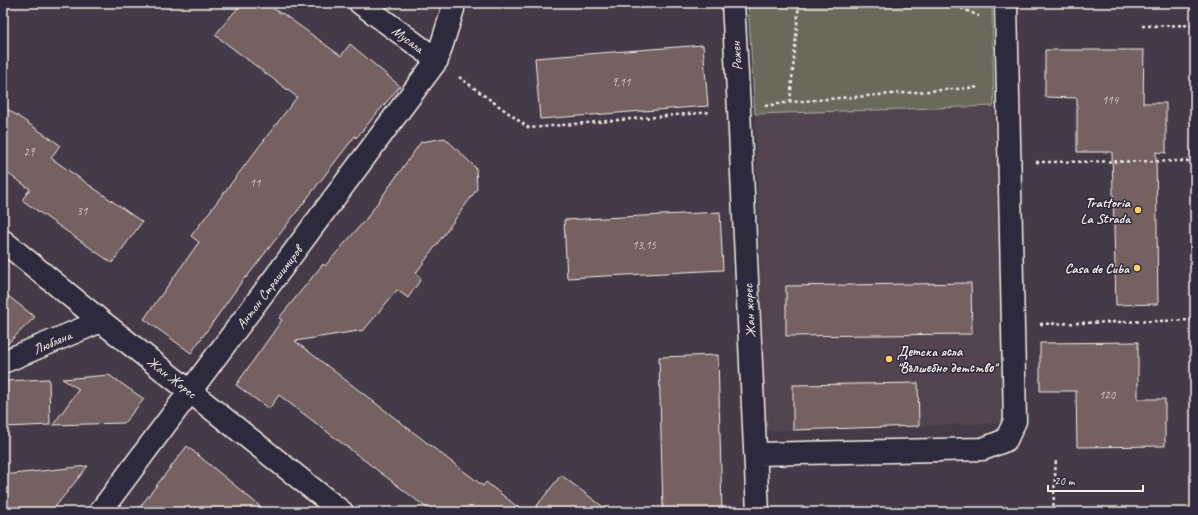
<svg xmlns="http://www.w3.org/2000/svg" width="1198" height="515" font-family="Caveat,sans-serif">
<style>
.built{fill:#534550}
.green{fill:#696a5c;stroke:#aeaea2}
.building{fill:#756062;stroke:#f4f1e8}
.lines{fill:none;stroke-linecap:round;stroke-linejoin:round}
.minor-casing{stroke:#f4f1e8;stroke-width:25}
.path{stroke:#f4f1e8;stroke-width:2.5;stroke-dasharray:3 3;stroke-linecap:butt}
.minor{stroke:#2f2a3d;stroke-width:22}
.poi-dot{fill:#ffd166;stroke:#2f2a3d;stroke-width:1.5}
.labels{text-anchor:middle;stroke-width:3;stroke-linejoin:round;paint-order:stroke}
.number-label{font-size:12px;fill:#d4cdc6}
.street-label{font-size:14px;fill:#f4f1e8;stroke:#2f2a3d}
.poi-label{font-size:14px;font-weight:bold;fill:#f4f1e8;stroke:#2f2a3d;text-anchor:end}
</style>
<rect width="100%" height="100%" fill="#443a48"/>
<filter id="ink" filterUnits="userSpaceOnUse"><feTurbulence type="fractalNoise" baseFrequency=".025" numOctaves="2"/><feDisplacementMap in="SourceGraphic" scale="8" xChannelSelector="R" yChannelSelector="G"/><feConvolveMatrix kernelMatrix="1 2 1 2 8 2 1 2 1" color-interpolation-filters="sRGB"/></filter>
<g filter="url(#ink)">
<!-- built -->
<path class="built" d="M 994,106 L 1004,423 L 766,431 L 755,114 Z"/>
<!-- green -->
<path class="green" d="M 748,3 L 992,3 L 994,106 L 755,114 Z"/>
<!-- building -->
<path class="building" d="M 242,3 L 267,3 L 281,14 L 282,13 L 341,56 L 350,44 L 400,86 L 356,138 L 355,136 L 246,278 L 245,277 L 191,353 L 144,319 L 199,242 L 191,236 L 297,97 L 215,35 Z
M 703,45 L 708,106 L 540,119 L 535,58 Z
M 1045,50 L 1144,50 L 1143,103 L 1166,103 L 1166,153 L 1156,152 L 1158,304 L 1116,305 L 1112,152 L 1077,152 L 1077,98 L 1045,97 Z
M 3,106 L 60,145 L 51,158 L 142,222 L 112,263 L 22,200 L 30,189 L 3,170 Z
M 445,138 L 476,168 L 477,189 L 416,273 L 421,279 L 408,298 L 397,290 L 364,330 L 295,341 L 483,486 L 486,482 L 524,512 L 432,512 L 279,395 L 269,409 L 236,385 L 282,320 L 279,318 L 323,264 L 325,266 L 366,219 L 421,142 Z
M 720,212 L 723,270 L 567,278 L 564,220 Z
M 971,283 L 972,334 L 786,336 L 786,286 Z
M 3,292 L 35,317 L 3,348 Z
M 1138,342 L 1138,399 L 1165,399 L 1165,446 L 1077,447 L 1076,391 L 1040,391 L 1040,343 Z
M 718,355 L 722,512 L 663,512 L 659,357 Z
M 109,375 L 144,399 L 124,423 L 53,425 L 79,389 L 62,379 Z
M 49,379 L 50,425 L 5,427 L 3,381 Z
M 918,383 L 919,426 L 793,430 L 793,385 Z
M 187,446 L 267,512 L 136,512 Z
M 88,466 L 51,512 L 3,512 L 3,475 Z
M 561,475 L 610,512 L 532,512 Z"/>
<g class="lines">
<!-- minor casing -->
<g class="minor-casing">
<path id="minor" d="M 360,3 L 437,60
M 733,3 L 739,110 L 758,512
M 3,241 L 101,321 L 342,512
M 3,362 L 101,321
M 756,454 L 983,449 L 1006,440 L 1015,421 L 1006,3
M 100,512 L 437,60 L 453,9 L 451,3"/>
</g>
<!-- path -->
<path class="path" d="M 950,3 L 979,16
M 1142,26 L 1195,25
M 459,77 L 529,128 L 711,112
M 790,102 L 799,3
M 765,106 L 790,102 L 980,87
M 1036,162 L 1195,161
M 1040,324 L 1195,320
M 1053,512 L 1056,459"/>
<!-- minor -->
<use href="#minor" class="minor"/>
</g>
</g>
<!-- markers -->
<g class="poi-dot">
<circle cx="1138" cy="210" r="4"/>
<circle cx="1137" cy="268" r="4"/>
<circle cx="889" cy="359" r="4"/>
</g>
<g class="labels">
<!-- number labels -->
<g class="number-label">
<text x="621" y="86">9,11</text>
<text x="1110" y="104">114</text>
<text x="29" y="156">29</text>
<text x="255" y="187">11</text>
<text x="82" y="215">31</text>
<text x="644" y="249">13,15</text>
<text x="1107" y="399">120</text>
</g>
<!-- street labels -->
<g class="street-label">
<text transform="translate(408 39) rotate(37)" y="5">Мусала</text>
<text transform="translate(736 56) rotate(-94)" y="5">Рожен</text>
<text transform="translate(269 287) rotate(-53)" y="5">Антон Страшимиров</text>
<text transform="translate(749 311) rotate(-93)" y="5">Жан жорес</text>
<text transform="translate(52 342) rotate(-23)" y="5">Любляна</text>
<text transform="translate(172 377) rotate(38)" y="5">Жан Жорес</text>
</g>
<!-- poi labels -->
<g class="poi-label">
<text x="1130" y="207">Trattoria<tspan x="1130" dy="16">La Strada</tspan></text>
<text x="1129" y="273">Casa de Cuba</text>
<text x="897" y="356" text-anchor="start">Детска ясла<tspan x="897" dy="16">"Вълшебно детство"</tspan></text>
</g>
</g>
<!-- margin -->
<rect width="1198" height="515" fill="none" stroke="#2f2a3d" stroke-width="16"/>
<rect x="8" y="8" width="1182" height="499" fill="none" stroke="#f4f1e8" stroke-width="1.5" filter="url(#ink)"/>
<!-- scale -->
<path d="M1048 485v6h95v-6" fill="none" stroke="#f4f1e8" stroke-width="2"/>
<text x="1054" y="485" font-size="12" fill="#f4f1e8" stroke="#2f2a3d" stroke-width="3" paint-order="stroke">20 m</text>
</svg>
